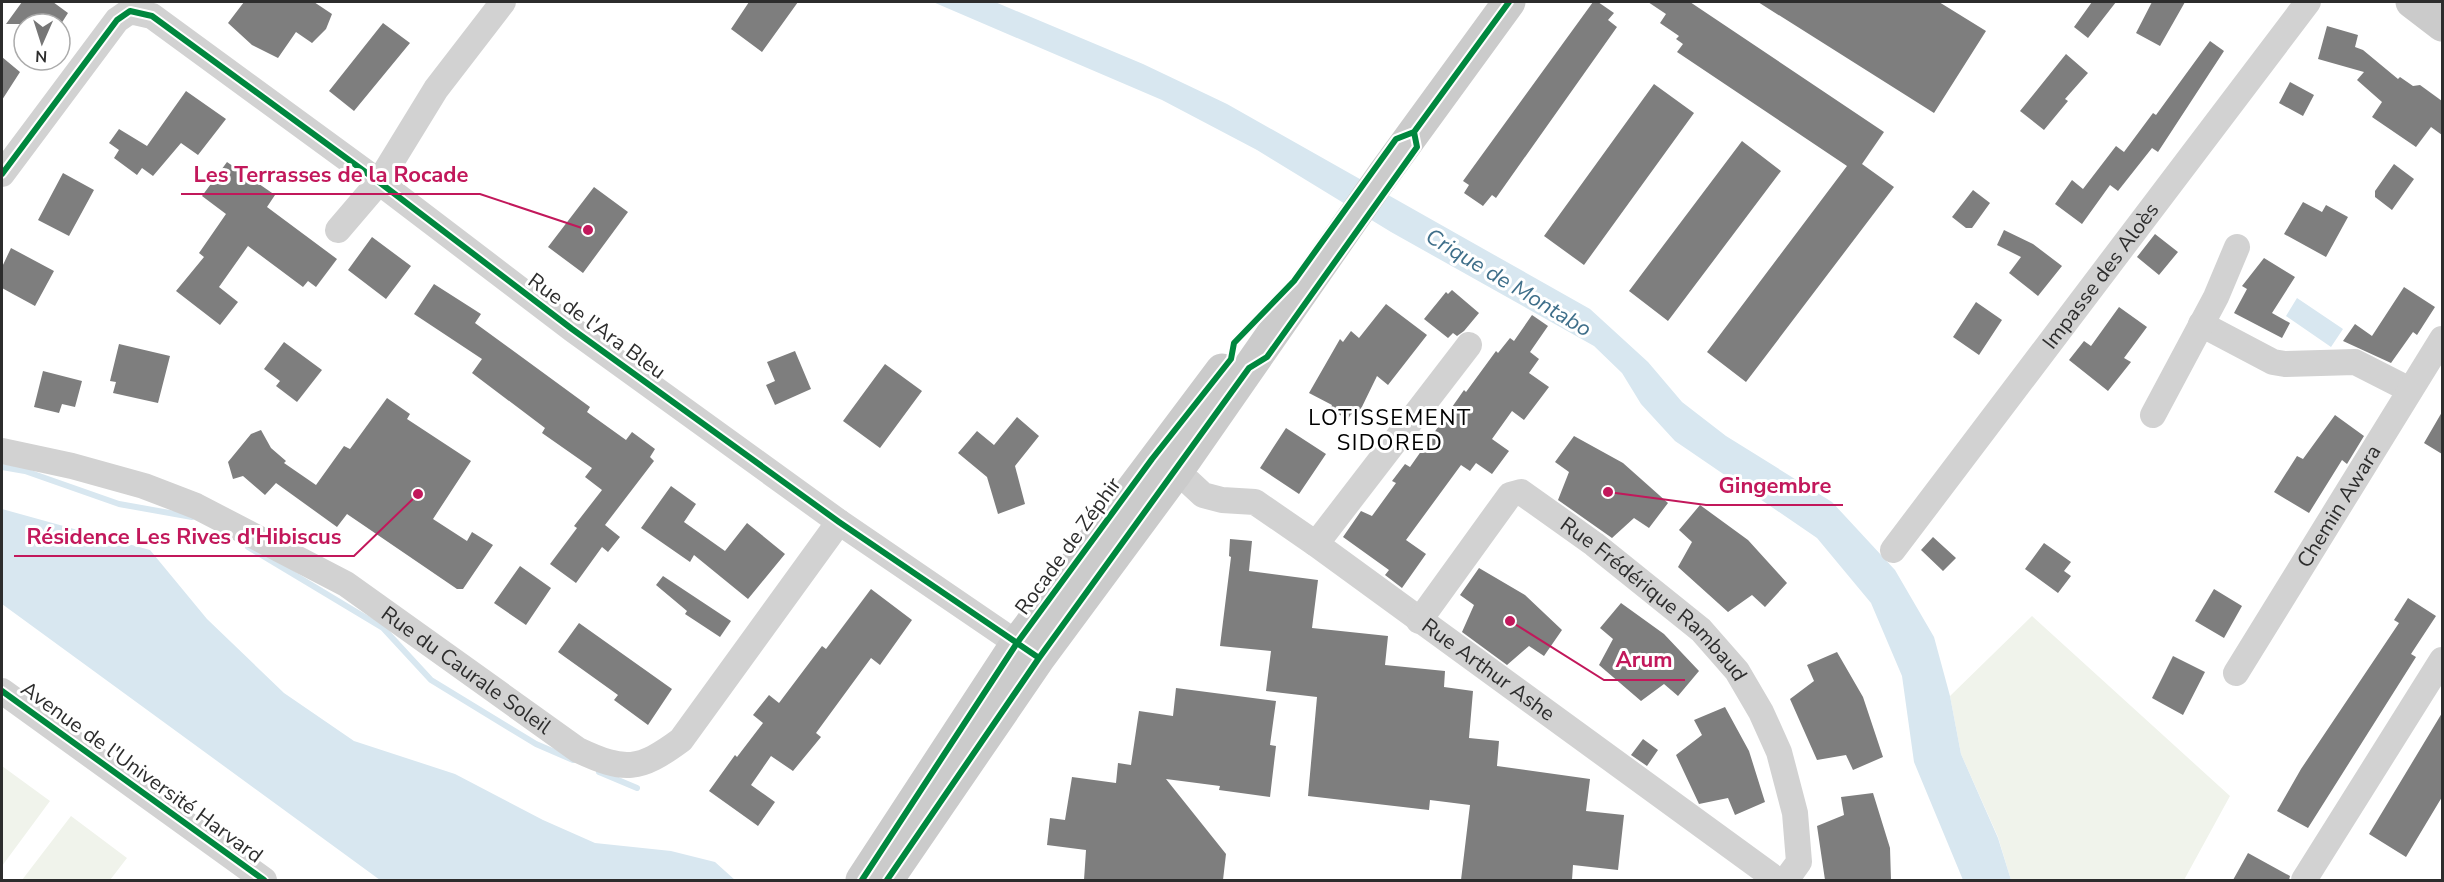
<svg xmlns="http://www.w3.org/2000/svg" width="2444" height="882" font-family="'Nunito Sans',sans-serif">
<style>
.green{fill:#f0f3eb}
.water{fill:#d8e7f0}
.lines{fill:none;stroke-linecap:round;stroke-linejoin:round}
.stream{stroke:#d8e7f0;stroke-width:6}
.building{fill:#7e7e7e}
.street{stroke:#d2d2d2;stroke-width:26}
.secondary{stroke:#cbcbcb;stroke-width:33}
.cycleway-casing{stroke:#fff;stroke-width:10}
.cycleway{stroke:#00873e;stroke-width:6}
.labels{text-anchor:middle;stroke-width:6;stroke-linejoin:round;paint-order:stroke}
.street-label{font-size:21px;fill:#2d2d2d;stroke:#fff}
.water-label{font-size:22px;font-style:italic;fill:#3f6f8a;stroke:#fff}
.neighbourhood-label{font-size:22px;letter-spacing:1.5px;fill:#000;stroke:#fff}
.leader{fill:none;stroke:#c2185b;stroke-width:2}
.callout-dot{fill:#c2185b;stroke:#fff;stroke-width:2}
.callout-label{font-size:22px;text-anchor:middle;font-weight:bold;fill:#c2185b;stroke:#fff;stroke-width:6;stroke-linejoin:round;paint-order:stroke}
</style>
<rect width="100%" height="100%" fill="#fff"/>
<!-- green -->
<path class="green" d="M 2032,616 L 2230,796 L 2184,880 L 2011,880 L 1998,837 L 1961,754 L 1950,696 Z
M 2,766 L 50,801 L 2,866 Z
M 71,816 L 127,858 L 110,880 L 22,880 Z"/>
<!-- water -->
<path class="water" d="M 933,2 L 995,2 L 1143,64 L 1227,104 L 1590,309 L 1648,362 L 1682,402 L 1726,436 L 1832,502 L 1895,570 L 1934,637 L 1950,696 L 1961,754 L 1998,838 L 2011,880 L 1963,880 L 1914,762 L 1902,676 L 1871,603 L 1817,538 L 1675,441 L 1641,404 L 1622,373 L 1594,346 L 1391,232 L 1257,150 L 1162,100 Z
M 2297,298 L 2343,329 L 2331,347 L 2286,316 Z
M 2,509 L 150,550 L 207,619 L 284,693 L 354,741 L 455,774 L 543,820 L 595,843 L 671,851 L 715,862 L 735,880 L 380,880 L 2,604 Z"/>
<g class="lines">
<!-- stream -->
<path class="stream" d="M 2,467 L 25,471 L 119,504 L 192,517
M 248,547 L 383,628 L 431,680 L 536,744 L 573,760
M 599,772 L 637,788"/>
</g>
<!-- building -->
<path class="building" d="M 22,2 L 53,2 L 68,13 L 61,24 L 6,24 Z
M 244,2 L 314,2 L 332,14 L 326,29 L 312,43 L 296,32 L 278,58 L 252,45 L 228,23 Z
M 749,2 L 798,2 L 762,52 L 731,29 Z
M 1593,2 L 1598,2 L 1614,13 L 1608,20 L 1617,27 L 1496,198 L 1492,195 L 1483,206 L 1464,193 L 1469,185 L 1463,181 Z
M 1648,2 L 1690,2 L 1884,132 L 1862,164 L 1894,187 L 1746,382 L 1707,352 L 1847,166 L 1677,52 L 1683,44 L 1676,39 L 1679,36 L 1660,23 L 1666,14 Z
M 1758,2 L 1939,2 L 1986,31 L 1934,113 Z
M 2092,2 L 2116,2 L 2088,38 L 2074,27 Z
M 2152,2 L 2185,2 L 2160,46 L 2136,33 Z
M 383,23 L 410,43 L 354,111 L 329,91 Z
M 2327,26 L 2358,35 L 2355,47 L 2363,50 L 2398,79 L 2400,77 L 2413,86 L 2420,85 L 2442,101 L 2442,135 L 2431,127 L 2416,147 L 2372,117 L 2382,102 L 2357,80 L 2364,72 L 2318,59 Z
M 2210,41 L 2224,51 L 2158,152 L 2152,148 L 2118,191 L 2110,185 L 2082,224 L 2055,204 L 2072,180 L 2083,189 L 2116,146 L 2124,152 L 2153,113 L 2156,115 Z
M 2066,54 L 2088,73 L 2065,99 L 2068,101 L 2044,130 L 2020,111 Z
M 2,57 L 20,72 L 2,100 Z
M 2290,82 L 2314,95 L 2303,116 L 2279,103 Z
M 1654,84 L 1694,113 L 1584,265 L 1544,236 Z
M 186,91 L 226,119 L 198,155 L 181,143 L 153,176 L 142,168 L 137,175 L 114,158 L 119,150 L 109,143 L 119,129 L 147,146 Z
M 1742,141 L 1781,171 L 1668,321 L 1629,291 Z
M 227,162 L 275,195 L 267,207 L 337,259 L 316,287 L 308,281 L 303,287 L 248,246 L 219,287 L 238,302 L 220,325 L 176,291 L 204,257 L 199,253 L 226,214 L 202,196 Z
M 2394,164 L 2414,179 L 2392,210 L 2375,197 L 2375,191 Z
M 63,173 L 94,190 L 69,236 L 38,220 Z
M 594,187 L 628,212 L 583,273 L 548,247 Z
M 1973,190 L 1990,203 L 1972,228 L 1966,228 L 1952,217 Z
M 2303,202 L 2322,212 L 2326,205 L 2348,217 L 2326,257 L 2284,234 Z
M 2004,230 L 2033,244 L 2062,266 L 2038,296 L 2009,273 L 2021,257 L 1997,245 Z
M 2155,234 L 2178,252 L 2159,275 L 2137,257 Z
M 372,237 L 411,266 L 386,299 L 348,270 Z
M 11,248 L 54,271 L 35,306 L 2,288 L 2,267 Z
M 2264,258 L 2295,277 L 2272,313 L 2290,323 L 2282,338 L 2234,313 L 2247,289 L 2242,286 Z
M 434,284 L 481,314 L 475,323 L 590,407 L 587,412 L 626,440 L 632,432 L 655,449 L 650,457 L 654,461 L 605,525 L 620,537 L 608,552 L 602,547 L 576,583 L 550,564 L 577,528 L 574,526 L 602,490 L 585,477 L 592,468 L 542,433 L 545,428 L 472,373 L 482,359 L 414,314 Z
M 2404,287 L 2435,307 L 2417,335 L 2413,332 L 2391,363 L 2343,341 L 2355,324 L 2372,336 Z
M 1452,290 L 1479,313 L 1464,331 L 1457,336 L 1453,333 L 1448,338 L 1424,319 L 1446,292 L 1448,294 Z
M 1976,302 L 2002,320 L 1979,355 L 1953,337 Z
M 1386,304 L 1427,335 L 1388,385 L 1377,376 L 1357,417 L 1351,414 L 1348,419 L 1330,410 L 1332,405 L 1309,393 L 1340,339 L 1343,342 L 1351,331 L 1359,338 Z
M 2119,307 L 2147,327 L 2124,358 L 2131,362 L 2108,391 L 2069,360 L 2084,341 L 2091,346 Z
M 1532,315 L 1548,326 L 1530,352 L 1539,359 L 1529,373 L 1549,387 L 1524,420 L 1512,411 L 1492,439 L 1509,451 L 1492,474 L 1476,463 L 1470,471 L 1461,465 L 1406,540 L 1426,554 L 1402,588 L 1385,575 L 1389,570 L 1343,537 L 1361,511 L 1372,516 L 1396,483 L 1392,481 L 1405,464 L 1410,467 L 1464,390 L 1466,392 L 1496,351 L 1498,353 L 1510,338 L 1514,341 Z
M 284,342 L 322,370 L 297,402 L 276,386 L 280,381 L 264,369 Z
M 119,344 L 170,356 L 158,403 L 113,393 L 116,382 L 110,381 Z
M 795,351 L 811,389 L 775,405 L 766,385 L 775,381 L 767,362 Z
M 885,364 L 922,391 L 880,448 L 843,421 Z
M 43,371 L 82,381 L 75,407 L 62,404 L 59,413 L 34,407 Z
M 387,398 L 410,414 L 407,419 L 471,461 L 433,519 L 467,541 L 472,532 L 493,545 L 463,589 L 457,589 L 347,514 L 337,527 L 276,483 L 265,495 L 243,476 L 233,479 L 228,462 L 251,434 L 261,430 L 271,448 L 286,461 L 284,463 L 316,485 L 344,446 L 350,449 Z
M 2442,412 L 2442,454 L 2424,443 Z
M 2335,415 L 2364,436 L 2347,464 L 2342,460 L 2309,513 L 2274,492 L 2297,456 L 2303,459 Z
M 1017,417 L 1039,436 L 1015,466 L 1025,504 L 998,514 L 987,477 L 958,453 L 977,431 L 994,445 Z
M 1286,428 L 1326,454 L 1299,494 L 1260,468 Z
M 1574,436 L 1623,463 L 1668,503 L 1649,528 L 1634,518 L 1612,538 L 1558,500 L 1569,472 L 1555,462 Z
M 671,486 L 696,504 L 684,522 L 725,551 L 747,523 L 785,554 L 748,599 L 694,555 L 690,562 L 641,528 Z
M 1700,505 L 1748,540 L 1787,583 L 1765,607 L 1752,595 L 1728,612 L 1678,567 L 1692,542 L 1679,530 Z
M 1933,537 L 1956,558 L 1943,571 L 1921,550 Z
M 1230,539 L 1252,541 L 1249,571 L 1318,580 L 1312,628 L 1388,636 L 1385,665 L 1445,671 L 1444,687 L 1473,691 L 1469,738 L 1499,741 L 1497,766 L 1590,779 L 1586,811 L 1624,815 L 1618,870 L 1573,865 L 1572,880 L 1461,880 L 1470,805 L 1430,800 L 1429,810 L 1308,796 L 1317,697 L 1266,691 L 1271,651 L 1220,646 L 1231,557 L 1229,556 Z
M 2044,543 L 2071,562 L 2064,571 L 2071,576 L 2058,593 L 2025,569 Z
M 520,566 L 551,588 L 526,625 L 494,603 Z
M 1479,568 L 1525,595 L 1562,630 L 1544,656 L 1529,646 L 1507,665 L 1462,632 L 1474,605 L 1460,595 Z
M 663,576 L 731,621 L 720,637 L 685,614 L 687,611 L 656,585 Z
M 871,589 L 912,620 L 880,665 L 871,658 L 816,733 L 821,737 L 793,771 L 771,756 L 751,785 L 775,802 L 758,826 L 709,791 L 735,755 L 737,757 L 763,723 L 753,715 L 769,695 L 779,703 L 822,646 L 826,649 Z
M 2214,589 L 2242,606 L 2224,638 L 2195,621 Z
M 2408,598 L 2436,616 L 2411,654 L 2416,657 L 2308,828 L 2277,811 L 2301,769 L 2399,623 L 2394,620 Z
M 1621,603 L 1664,634 L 1699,671 L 1678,696 L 1664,684 L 1641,701 L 1599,665 L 1613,639 L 1600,628 Z
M 579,623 L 672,689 L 648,725 L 614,700 L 618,695 L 558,652 Z
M 1837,652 L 1863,697 L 1883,757 L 1853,770 L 1846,755 L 1817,760 L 1790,699 L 1814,681 L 1807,665 Z
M 2173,656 L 2205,672 L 2183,715 L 2152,698 Z
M 1176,688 L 1276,701 L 1270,745 L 1276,746 L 1270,797 L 1219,790 L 1220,786 L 1166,779 L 1226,854 L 1223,880 L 1084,880 L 1086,850 L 1047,845 L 1050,818 L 1065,820 L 1072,777 L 1116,783 L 1118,763 L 1131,765 L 1139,711 L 1173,716 Z
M 1725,707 L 1749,751 L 1765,802 L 1735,815 L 1728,798 L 1699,804 L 1676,755 L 1702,735 L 1694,720 Z
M 2442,713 L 2442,797 L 2406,857 L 2369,834 Z
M 1643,739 L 1658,750 L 1647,766 L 1631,755 Z
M 1873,793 L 1890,848 L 1891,880 L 1825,880 L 1817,826 L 1844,815 L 1841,797 Z
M 2248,853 L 2290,876 L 2289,880 L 2233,880 Z"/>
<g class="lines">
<!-- street -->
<g class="street">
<path d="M 2,174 L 117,20 L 130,11 L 152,16 L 379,182 L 572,329 L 839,522 L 1031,653"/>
<path d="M 338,230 L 379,182 L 436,89 L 503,2"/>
<path d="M 2201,324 L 2273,362 L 2285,364 L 2355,362 L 2410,390"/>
<path d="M 2153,415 L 2216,297 L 2237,247"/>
<path id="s1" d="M 2,451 L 72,466 L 144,486 L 196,506 L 346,584 L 578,750 C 625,772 639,771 681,740 L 839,522"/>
<path id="s2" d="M 1161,465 L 1189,482 L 1203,495 L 1222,500 L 1255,502 L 1316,544 L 1777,880"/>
<path d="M 1316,544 L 1469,345"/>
<path id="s3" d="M 1893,550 L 2308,2"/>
<path id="s4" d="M 1419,621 L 1510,495 L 1521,492 L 1594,544 L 1701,630 L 1737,671 L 1761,712 L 1779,752 L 1795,813 L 1799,862 L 1786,880"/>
<path id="s5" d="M 2236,673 L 2442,339"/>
<path d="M 2,691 L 264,880"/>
<path d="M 2304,880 L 2442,660"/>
</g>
<!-- secondary -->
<path class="secondary" d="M 2412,2 L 2442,25
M 862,880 L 1017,643 L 1222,370
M 887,880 L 1039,658 L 1175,474 L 1383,175 L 1509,2"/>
<!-- cycleway casing -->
<g class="cycleway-casing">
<path id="cycleway" d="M 1414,132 L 1509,2
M 2,174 L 117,20 L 130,11 L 152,16 L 379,182 L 572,329 L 839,522 L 1039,658
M 2,691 L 264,880
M 862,880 L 1017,643 L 1152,459 L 1231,359 L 1234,343 L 1294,281 L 1396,139 L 1414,132
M 887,880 L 1039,658 L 1249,368 L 1267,357 L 1417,147 L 1414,132"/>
</g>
<!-- cycleway -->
<use href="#cycleway" class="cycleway"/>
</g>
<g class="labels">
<!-- street labels -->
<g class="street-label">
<text dy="7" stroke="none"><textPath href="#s3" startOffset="344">Impasse des Aloès</textPath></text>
<text transform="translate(597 326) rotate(36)" y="7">Rue de l'Ara Bleu</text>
<text dy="7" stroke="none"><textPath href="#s5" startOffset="196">Chemin Awara</textPath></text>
<text transform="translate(1068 546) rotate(-54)" y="7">Rocade de Zéphir</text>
<text dy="7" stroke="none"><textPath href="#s4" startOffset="338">Rue Frédérique Rambaud</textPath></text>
<text dy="7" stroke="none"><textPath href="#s1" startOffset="519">Rue du Caurale Soleil</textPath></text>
<text dy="7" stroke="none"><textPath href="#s2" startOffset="392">Rue Arthur Ashe</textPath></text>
<text transform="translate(142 772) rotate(36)" y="7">Avenue de l'Université Harvard</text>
</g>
<!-- water labels -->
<g class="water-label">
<text transform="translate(1509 282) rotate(31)" y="8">Crique de Montabo</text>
</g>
<!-- neighbourhood labels -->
<g class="neighbourhood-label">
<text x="1390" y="425">LOTISSEMENT<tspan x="1390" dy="25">SIDORED</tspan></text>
</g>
</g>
<!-- callouts -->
<path class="leader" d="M588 230L480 194H181M1608 492L1706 505H1843M418 494L354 556H14M1510 621L1604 680H1685"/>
<g class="callout-dot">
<circle cx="588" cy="230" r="6"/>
<circle cx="1608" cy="492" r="6"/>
<circle cx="418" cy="494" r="6"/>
<circle cx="1510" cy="621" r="6"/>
</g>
<g class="callout-label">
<text x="331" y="182">Les Terrasses de la Rocade</text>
<text x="1775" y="493">Gingembre</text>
<text x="184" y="544">Résidence Les Rives d'Hibiscus</text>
<text x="1644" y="667">Arum</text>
</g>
<!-- border -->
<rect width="2444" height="882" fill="none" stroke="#2d2d2d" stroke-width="6"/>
<!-- north arrow -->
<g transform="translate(42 42) rotate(183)"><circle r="28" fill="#ffffff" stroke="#ababab" stroke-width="1.5"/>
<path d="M0-4.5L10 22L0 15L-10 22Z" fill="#767676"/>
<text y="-9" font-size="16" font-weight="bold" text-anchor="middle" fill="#2d2d2d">N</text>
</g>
</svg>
